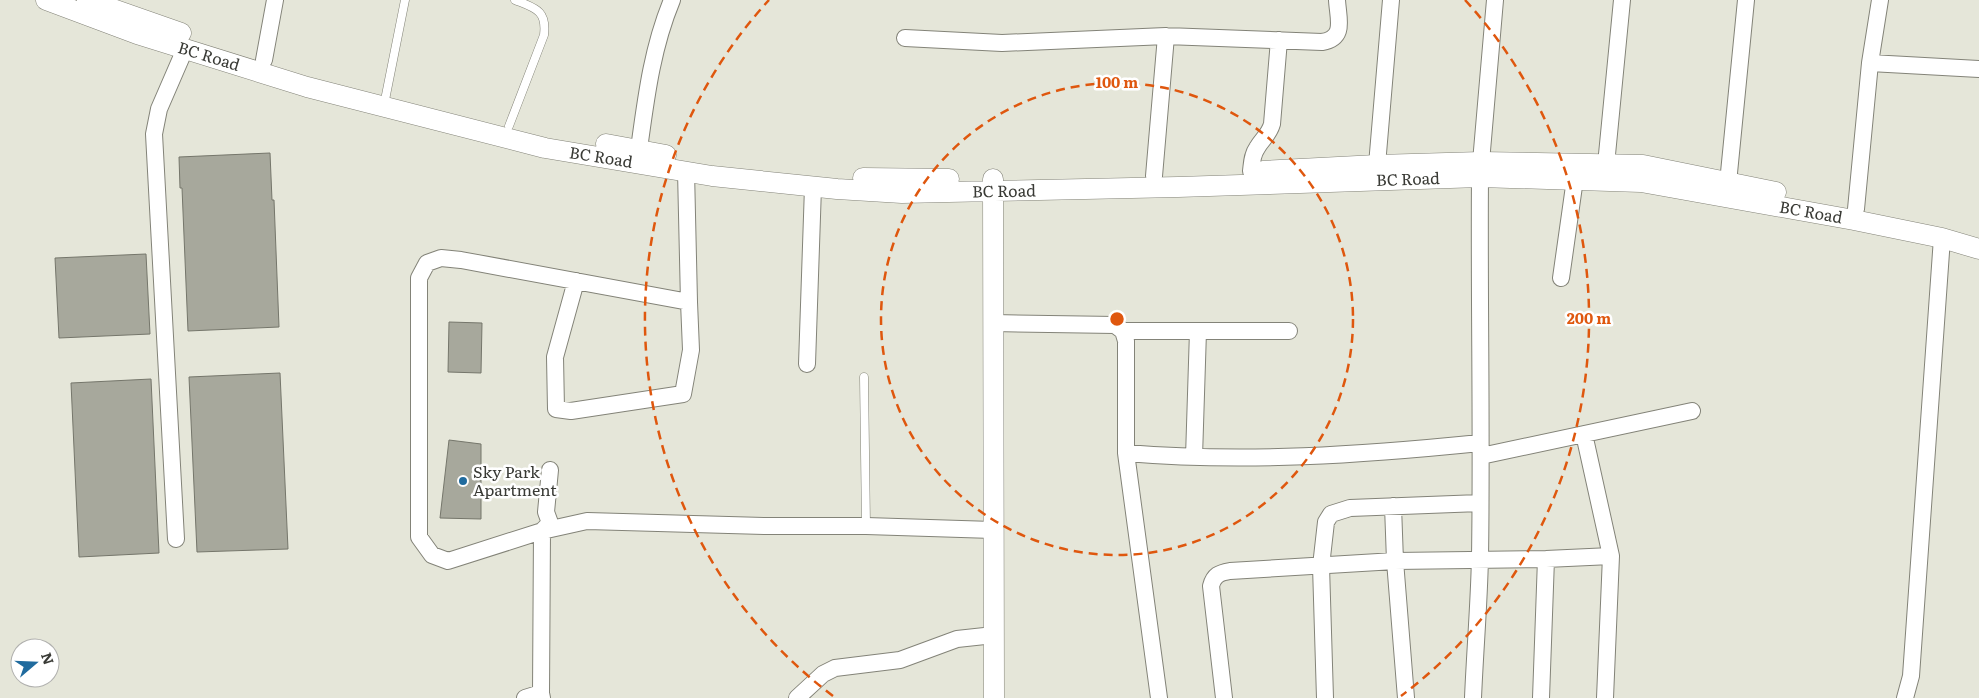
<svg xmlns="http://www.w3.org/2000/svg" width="1979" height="698" font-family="Literata,serif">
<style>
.building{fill:#a7a89c;stroke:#75766b}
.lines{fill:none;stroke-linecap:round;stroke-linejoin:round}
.service-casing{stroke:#838378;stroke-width:9}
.minor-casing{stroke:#838378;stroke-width:18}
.tertiary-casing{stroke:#838378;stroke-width:21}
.service{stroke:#fff;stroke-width:8}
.minor{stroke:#fff;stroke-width:16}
.tertiary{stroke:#fff;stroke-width:20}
.ring{fill:none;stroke:#df570e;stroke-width:2.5;stroke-dasharray:9 6}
.poi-dot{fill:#206b9e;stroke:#fff;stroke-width:2}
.labels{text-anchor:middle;stroke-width:5;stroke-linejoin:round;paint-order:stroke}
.street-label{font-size:16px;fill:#393a35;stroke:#fff}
.poi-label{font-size:16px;fill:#393a35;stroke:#fff;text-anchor:start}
.centre{fill:#df570e;stroke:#fff;stroke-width:2.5}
.ring-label{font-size:15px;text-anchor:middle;font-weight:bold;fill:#df570e;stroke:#fff;stroke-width:5;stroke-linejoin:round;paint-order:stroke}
</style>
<rect width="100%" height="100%" fill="#e5e6d9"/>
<!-- building -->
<path class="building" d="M 270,153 L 272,200 L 274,200 L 279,327 L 188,331 L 182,188 L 180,188 L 179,157 Z
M 146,254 L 150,334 L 59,338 L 55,258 Z
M 449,322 L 482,323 L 481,373 L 448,372 Z
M 280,373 L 288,549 L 197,552 L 189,377 Z
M 151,379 L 159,553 L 79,557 L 71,383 Z
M 449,440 L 481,444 L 481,519 L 440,518 Z"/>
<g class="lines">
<!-- service casing -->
<g class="service-casing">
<path id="service" d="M 384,105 L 405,0
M 509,126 L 544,35 C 547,10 535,8 515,0
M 864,377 L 866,526"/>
</g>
<!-- minor casing -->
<g class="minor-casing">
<path id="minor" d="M 905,38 L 1002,43 L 1166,36 L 1322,42 C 1346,38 1338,19 1337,0
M 264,60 L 275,0
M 1870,63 L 1979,69
M 639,149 C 646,98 652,48 672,0
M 1481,162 L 1495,0
M 1377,165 L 1391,0
M 1251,171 C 1252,163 1252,155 1257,148 C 1262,139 1269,135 1272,124 L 1279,40
M 1605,175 L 1622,0
M 1154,176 L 1166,36
M 1728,183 L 1746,0
M 1856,209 L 1870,63 L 1880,0
M 1561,278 L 1575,179
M 576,281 L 555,357 L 556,409 L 571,411 L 683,394 L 691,350 L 689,302
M 993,323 L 1115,325 L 1123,331 L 1126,341 L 1126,453 C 1245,463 1362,455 1480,443
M 1123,331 L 1289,331
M 807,364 L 813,187
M 1126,453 L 1159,698
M 1481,456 L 1692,411
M 1194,457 L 1198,331
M 1393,506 L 1395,561 L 1406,698
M 542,531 L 587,521 L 765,526 L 866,526 L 993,530
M 542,531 L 550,523 L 546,512 L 550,470
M 176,539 L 154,134 L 159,109 L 185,49
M 525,698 L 541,693
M 542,698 L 541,693 L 542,531 L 448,561 L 432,555 L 419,537 L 419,278 L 427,263 L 441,258 L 461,260 L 689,302 L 686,171
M 797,698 L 823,674 L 835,668 L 900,660 L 957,639 L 994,635
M 1224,698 L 1211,586 C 1214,575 1219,573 1230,571 L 1395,561 L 1546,559 L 1611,556 L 1584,434
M 1325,698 L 1321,566 L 1326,522 L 1331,514 L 1350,508 L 1480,503
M 1473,698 C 1475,651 1479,604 1480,557 C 1482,431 1479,304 1480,177
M 1541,698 L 1546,559
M 1605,698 L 1611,556
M 1905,698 L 1911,676 L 1942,238"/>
</g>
<!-- tertiary casing -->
<g class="tertiary-casing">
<path id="tertiary" d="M 46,0 L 137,34 L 307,87 L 545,148 L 712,176 L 837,189 L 902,193 L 1178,187 L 1480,177 L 1641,182 L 1854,220 L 1942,238 L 1979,249
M 87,0 L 181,33
M 606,144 L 666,155
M 1263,171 L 1377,165 L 1481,162 L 1643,165 L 1776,192
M 863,178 L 949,179
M 993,179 L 994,698"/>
</g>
<!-- service -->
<use href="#service" class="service"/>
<!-- minor -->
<use href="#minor" class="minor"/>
<!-- tertiary -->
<use href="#tertiary" class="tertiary"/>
</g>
<!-- distance rings -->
<g class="ring">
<circle cx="1117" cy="319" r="236"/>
<path d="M833 696A472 472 0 0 1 769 0M1465 0A472 472 0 0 1 1401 696"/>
</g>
<!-- markers -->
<circle class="poi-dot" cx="463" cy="481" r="5"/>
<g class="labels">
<!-- street labels -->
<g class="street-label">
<text transform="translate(209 56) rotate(17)" y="6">BC Road</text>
<text transform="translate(601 157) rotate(9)" y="6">BC Road</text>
<text transform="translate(1408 179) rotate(-2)" y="6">BC Road</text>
<text transform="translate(1004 191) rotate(-1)" y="6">BC Road</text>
<text transform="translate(1811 212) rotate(10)" y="6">BC Road</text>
</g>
<!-- poi labels -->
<g class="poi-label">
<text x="473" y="478">Sky Park<tspan x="473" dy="18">Apartment</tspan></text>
</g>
</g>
<circle cx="1117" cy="319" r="8" class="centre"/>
<g class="ring-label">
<text x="1117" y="88">100 m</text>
<text x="1589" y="324">200 m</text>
</g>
<!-- north arrow -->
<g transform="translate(35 663) rotate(71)"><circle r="24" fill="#ffffff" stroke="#b0b0ae"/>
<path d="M0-4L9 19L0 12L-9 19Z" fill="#206b9e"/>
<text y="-8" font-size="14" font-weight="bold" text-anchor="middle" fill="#393a35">N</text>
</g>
</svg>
